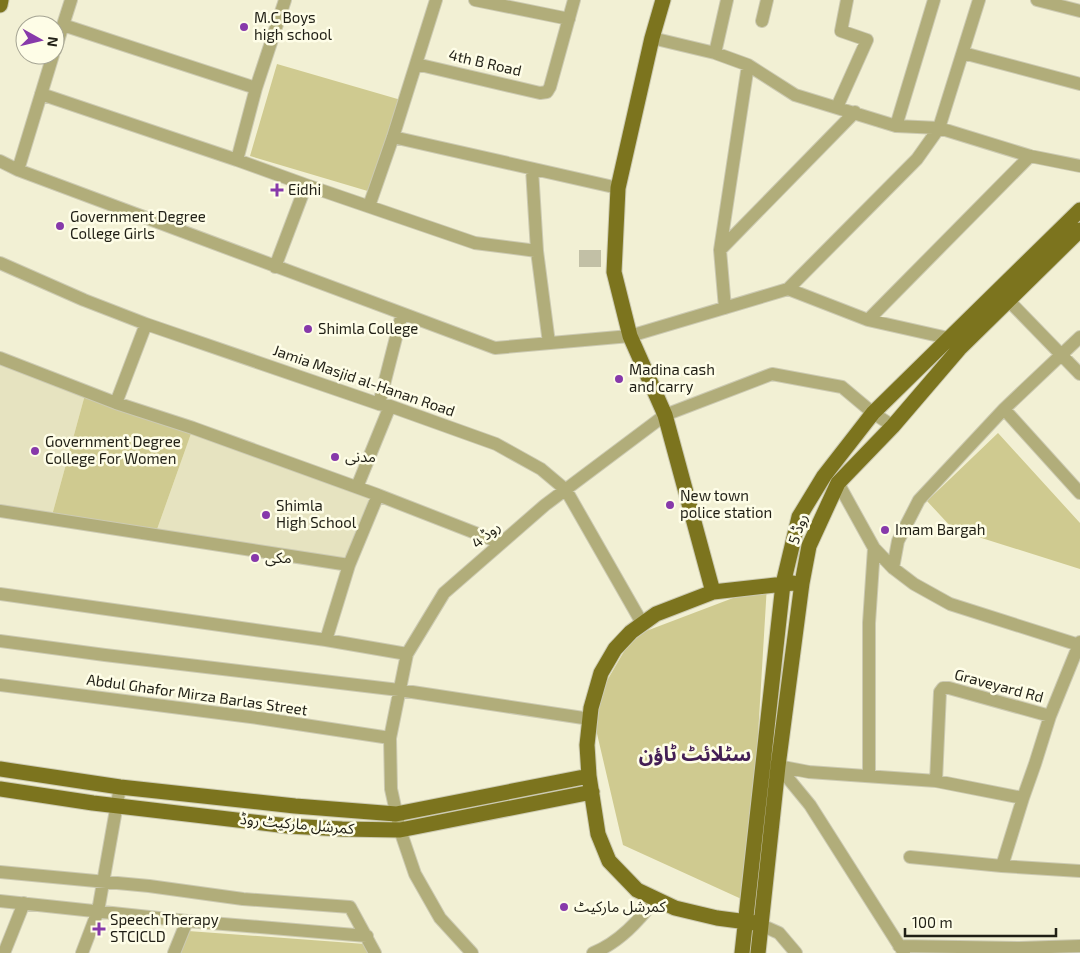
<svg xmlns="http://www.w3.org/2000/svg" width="1080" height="953" font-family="'Exo 2','Noto Sans Arabic',sans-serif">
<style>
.built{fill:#e6e3c0}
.green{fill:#cfca90}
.building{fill:#c2c0a6}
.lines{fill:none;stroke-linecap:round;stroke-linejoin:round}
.minor-casing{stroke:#cccab2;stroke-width:14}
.major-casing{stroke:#cccab2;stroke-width:17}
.minor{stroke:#b1ad7a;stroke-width:12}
.major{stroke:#7c741e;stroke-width:15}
.poi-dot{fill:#8739aa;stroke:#fefde7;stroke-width:2}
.labels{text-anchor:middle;stroke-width:5;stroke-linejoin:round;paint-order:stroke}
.poi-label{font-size:15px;fill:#201f15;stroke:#fefde7;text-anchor:start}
.street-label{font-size:15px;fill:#201f15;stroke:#fefde7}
.district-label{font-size:20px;font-weight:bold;fill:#441f55;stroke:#fefde7}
</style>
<rect width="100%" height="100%" fill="#f2f0d4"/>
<!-- built -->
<path class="built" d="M 0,358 L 86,391 L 51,519 L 0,511 Z
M 193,428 L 378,495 L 349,565 L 155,535 Z"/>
<!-- green -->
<path class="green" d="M 277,64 L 401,100 L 371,192 L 250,156 Z
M 86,391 L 193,428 L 155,535 L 51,519 Z
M 998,433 L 1080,523 L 1080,569 L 953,529 L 927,501 Z
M 767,585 L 748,902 L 623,845 L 591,708 L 633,636 Z
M 188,931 L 365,944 L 369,953 L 180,953 Z"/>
<!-- building -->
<path class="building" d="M 579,250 L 601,250 L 601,267 L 579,267 Z"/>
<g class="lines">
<!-- minor casing -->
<g class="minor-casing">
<path id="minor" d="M 475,0 L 569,19
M 1037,0 L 1080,11
M 762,21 L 767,0
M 63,25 L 256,88
M 652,38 L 715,53 L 748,65 L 795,95 L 896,126 L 939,128 L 1030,156 L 1080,166
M 55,50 L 71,0
M 715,53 L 727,0
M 963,53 L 1080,84
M 416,64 L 540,93 L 547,92 L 550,87 L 574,0
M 41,94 L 237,160 L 306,185 L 475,243 L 537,251
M 837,107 L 867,40 L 841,31 L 847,0
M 896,126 L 934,0
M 393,137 L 618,188
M 237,160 L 256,88 L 285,0
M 0,161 L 18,170 L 495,348 L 630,336 L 788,289 L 868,320 L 948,338 L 954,344
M 532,169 L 537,251 L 549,343
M 18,170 L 53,55
M 369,206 L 393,137 L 436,0
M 720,250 L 855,112
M 0,263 L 84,300 L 146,324 L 379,404 L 390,406 L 496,444 L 541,469 L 566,490 L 642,623
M 275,267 L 306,185
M 788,289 L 917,159 L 939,128 L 979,0
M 1009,301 L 1080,374
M 725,308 L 720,250 L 748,65
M 868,320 L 1030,156
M 0,358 L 116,403 L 193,428 L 378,495 L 501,543
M 116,403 L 146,324
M 379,404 L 402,314
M 1004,409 L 1080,493
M 838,483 L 874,548 L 893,568 L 914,584 L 950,604 L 1079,645
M 357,487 L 390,406
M 0,511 L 349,565
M 893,568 L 898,541 L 919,500 L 1004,409 L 1080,337
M 0,594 L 326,640 L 407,654
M 326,640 L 349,565 L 378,495
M 0,641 L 105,655 L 399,690 L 590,719
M 0,685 L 258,718 L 390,738
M 778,766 L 809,772 L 936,781 L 1023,798
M 778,766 L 810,805 L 904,953
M 869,776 L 869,623 L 874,548
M 936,781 L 940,692 L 943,688 L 949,688 L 1050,716
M 910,857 L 1002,866 L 1080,871
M 1002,866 L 1023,798 L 1035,764 L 1050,716 L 1080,642
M 0,872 L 149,886 L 243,899 L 350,907 L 375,953
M 0,901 L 187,921 L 367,936
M 761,925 L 779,933 L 796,953
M 899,946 L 1019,948 L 1080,946
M 4,953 L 24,903
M 82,953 L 98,911 L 120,787
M 174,953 L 187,921
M 472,953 L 440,918 L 415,874 L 400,830 L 391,789 L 390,738 L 407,654 L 444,593 L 545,505 L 665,415 L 772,374 L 842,387 L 873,413 L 893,426
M 593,953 C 620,942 638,921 656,899"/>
</g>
<!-- major casing -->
<g class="major-casing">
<path id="major" d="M 663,0 L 652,38 L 618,188 L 614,272 L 630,336 L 665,415 L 713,592
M 0,5 L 1,0
M 0,769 L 120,787 L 295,806 L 396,814 L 589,776
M 0,789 L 93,803 L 288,826 L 342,829 L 400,830 L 592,792
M 755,923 L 717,918 L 675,908 L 637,890 L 609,861 L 598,834 L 589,776 L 587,745 L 591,708 L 601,673 L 615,649 L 631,632 L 656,614 L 713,592 L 793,583
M 742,953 L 783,584 L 799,517 L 824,476 L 873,413 L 1080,210
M 758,953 L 778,766 L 802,583 L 809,546 L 838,483 L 893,426 L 959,349 L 1080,230"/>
</g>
<!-- minor -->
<use href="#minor" class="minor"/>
<!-- major -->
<use href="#major" class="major"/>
</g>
<!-- markers -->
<g class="poi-dot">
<circle cx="244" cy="27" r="5"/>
<path d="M274.5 182.5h5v5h5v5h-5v5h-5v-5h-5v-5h5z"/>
<circle cx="60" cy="226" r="5"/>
<circle cx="308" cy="329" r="5"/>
<circle cx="619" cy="379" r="5"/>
<circle cx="35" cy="451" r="5"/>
<circle cx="335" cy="457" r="5"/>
<circle cx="670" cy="505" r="5"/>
<circle cx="266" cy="515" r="5"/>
<circle cx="885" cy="530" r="5"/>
<circle cx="255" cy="558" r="5"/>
<circle cx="564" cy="907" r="5"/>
<path d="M96.5 921.5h5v5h5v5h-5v5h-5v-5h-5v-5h5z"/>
</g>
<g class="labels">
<!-- poi labels -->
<g class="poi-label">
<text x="254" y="23">M.C Boys<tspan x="254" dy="17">high school</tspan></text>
<text x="288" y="195">Eidhi</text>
<text x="70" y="222">Government Degree<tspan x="70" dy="17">College Girls</tspan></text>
<text x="318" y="334">Shimla College</text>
<text x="629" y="375">Madina cash<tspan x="629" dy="17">and carry</tspan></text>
<text x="45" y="447">Government Degree<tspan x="45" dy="17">College For Women</tspan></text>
<text x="345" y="462">مدنی</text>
<text x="680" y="501">New town<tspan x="680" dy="17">police station</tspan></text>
<text x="276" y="511">Shimla<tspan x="276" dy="17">High School</tspan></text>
<text x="895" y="535">Imam Bargah</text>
<text x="265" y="563">مکی</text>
<text x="574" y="912">کمرشل مارکیٹ</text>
<text x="110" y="925">Speech Therapy<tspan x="110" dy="17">STCICLD</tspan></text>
</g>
<!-- street labels -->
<g class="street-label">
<text transform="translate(485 63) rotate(13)" y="5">4th B Road</text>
<text transform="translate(364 381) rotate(19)" y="5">Jamia Masjid al-Hanan Road</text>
<text transform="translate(798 529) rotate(-72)" y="5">روڈ 5</text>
<text transform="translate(486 535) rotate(-41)" y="5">روڈ 4</text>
<text transform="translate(999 686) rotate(15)" y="5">Graveyard Rd</text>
<text transform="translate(197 695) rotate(8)" y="5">Abdul Ghafor Mirza Barlas Street</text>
<text transform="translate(297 824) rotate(5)" y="5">کمرشل مارکیٹ روڈ</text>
</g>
<!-- district labels -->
<g class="district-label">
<text x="695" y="761">سٹلائٹ ٹاؤن</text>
</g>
</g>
<!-- north arrow -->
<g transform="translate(40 40) rotate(98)"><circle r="24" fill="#fefde7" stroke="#a5a493"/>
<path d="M0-4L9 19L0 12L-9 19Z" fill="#8739aa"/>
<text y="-8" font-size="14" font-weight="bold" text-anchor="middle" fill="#201f15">N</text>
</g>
<!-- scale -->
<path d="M905 928v8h151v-8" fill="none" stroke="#201f15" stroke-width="2.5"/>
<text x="912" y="928" font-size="15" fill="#201f15" stroke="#fefde7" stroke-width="4" paint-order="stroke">100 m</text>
</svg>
